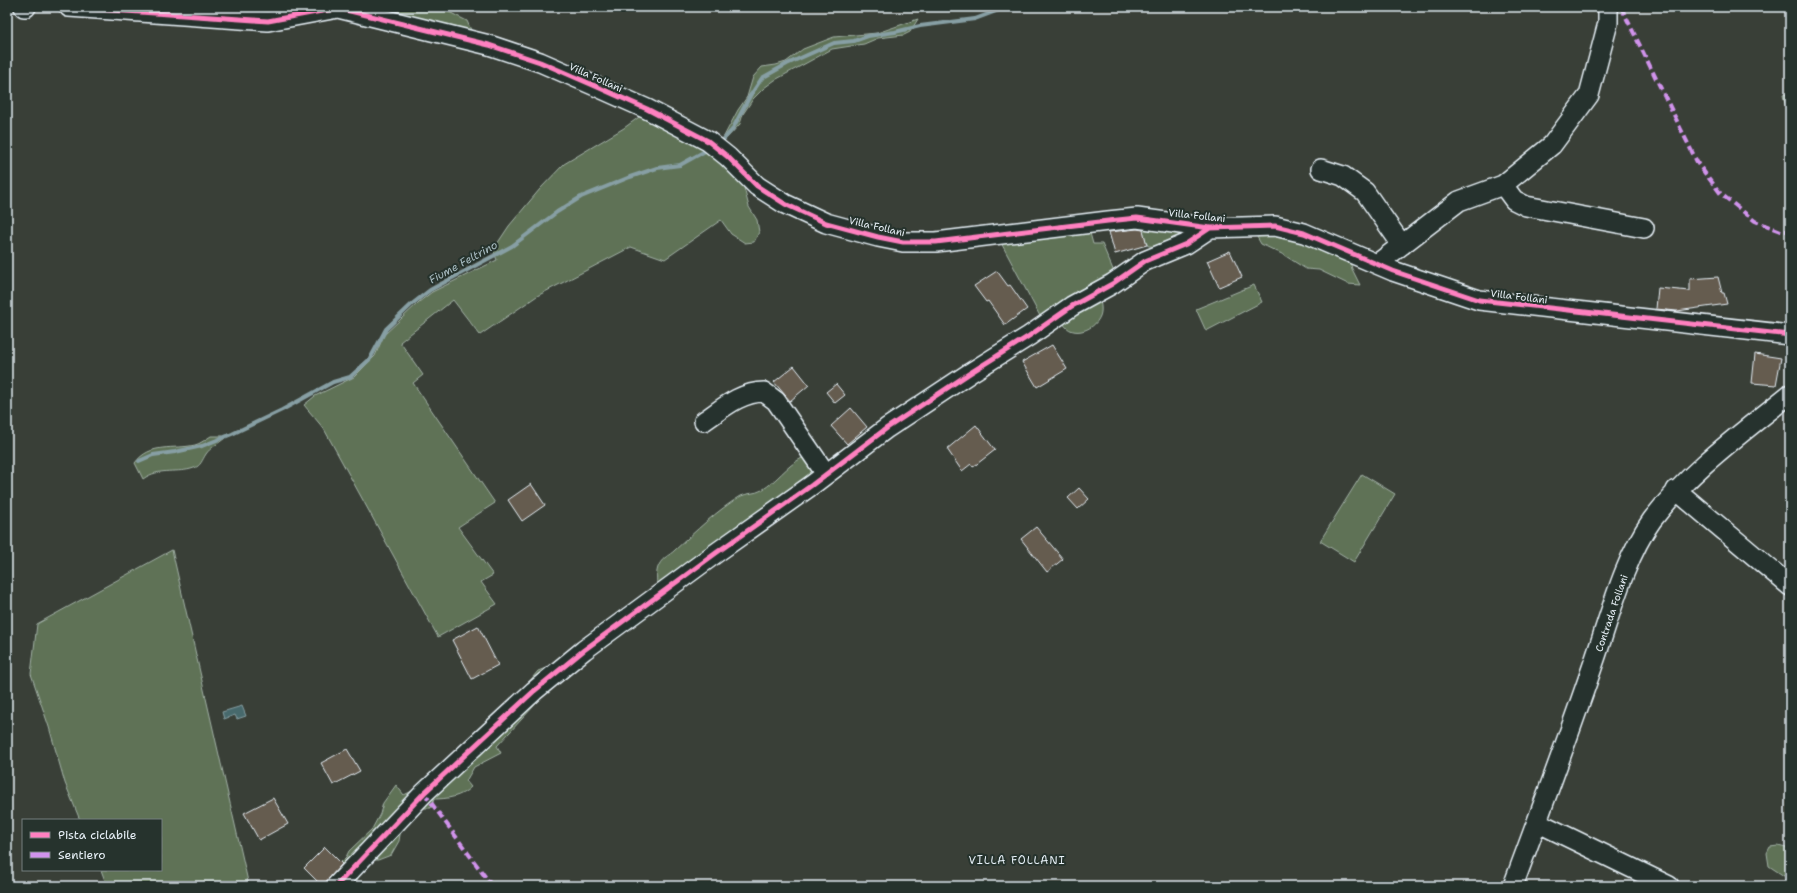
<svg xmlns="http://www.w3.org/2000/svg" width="1797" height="893" font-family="'Shantell Sans',sans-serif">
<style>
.green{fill:#5e7256;stroke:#a3b2a7}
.water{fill:#46696c;stroke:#879fa4}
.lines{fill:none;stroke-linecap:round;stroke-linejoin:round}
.stream{stroke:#879fa4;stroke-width:4}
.building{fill:#655b4f;stroke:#e8f1f8}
.minor-casing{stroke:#e8f1f8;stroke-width:22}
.minor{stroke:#26332d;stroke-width:19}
.quiet{stroke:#d193ec;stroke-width:4;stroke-dasharray:8 4;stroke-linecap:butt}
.cycleway-casing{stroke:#26332d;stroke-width:8}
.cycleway{stroke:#ff80c0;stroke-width:5}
.labels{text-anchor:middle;stroke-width:4;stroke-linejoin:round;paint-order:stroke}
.street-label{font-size:10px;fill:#e8f1f8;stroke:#26332d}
.water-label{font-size:11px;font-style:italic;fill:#a7bbc0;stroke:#26332d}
.neighbourhood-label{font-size:11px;letter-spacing:1px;fill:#e8f1f8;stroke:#26332d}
</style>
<rect width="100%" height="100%" fill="#393f37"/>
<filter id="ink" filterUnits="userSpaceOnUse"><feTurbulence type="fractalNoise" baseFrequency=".025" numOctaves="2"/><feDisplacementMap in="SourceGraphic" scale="8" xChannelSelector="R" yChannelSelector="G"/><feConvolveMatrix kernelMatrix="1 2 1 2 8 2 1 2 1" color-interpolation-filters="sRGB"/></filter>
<g filter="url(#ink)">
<!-- green -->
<path class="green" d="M 395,7 L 439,7 L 467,21 L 474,37 L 386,16 Z
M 918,19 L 910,32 L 904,35 L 878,38 L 864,44 L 832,49 L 775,80 L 764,88 L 753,99 L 743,114 L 740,124 L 725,140 L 721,142 L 738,110 L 747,97 L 753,77 L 762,67 L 776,65 L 786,62 L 803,49 L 834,37 L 877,33 Z
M 1790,93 L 1790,124 L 1783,95 Z
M 646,112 L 695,141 L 742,180 L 749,207 L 757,220 L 759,232 L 754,242 L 745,243 L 731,234 L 721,220 L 665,259 L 631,247 L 537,296 L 480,335 L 453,300 L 400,342 L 423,375 L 413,383 L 495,503 L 458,527 L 493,575 L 481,582 L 497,604 L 438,637 L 324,429 L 304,405 L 315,396 L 354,377 L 375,356 L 384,335 L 419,302 L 432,292 L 497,260 L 493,250 L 509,226 L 540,189 L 564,164 L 624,128 Z
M 1141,223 L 1183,232 L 1185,236 L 1165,247 L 1149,246 L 1147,245 Z
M 1088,226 L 1093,244 L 1102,244 L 1114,272 L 1041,318 L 999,239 Z
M 1257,232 L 1301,237 L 1349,257 L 1352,269 L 1360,285 L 1348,284 L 1319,270 L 1306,269 L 1284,255 L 1261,244 L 1257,237 Z
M 1254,285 L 1262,302 L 1206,331 L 1196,309 Z
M 1100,300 C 1101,305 1102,311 1100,316 C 1094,332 1068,339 1062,320 Z
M 211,436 L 223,436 L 225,438 C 219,443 210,448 206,454 C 202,460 201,466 194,468 C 178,474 159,467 143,479 L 135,463 C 150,442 174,450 195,445 C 200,444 206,439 211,436 Z
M 802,458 L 813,459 L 822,472 L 658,592 C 657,584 655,572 659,565 C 663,557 669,556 675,550 C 696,531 716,511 741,496 C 747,493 755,494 762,490 C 777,481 786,466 802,458 Z
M 1362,474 L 1395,494 L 1354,562 L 1320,541 Z
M 172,550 L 249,886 L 107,886 L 101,870 L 161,870 L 161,820 L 80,820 L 65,783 L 49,727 L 31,674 L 37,624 Z
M 551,666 L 545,694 L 497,746 L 501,753 L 474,767 L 466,781 L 471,787 C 461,797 447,799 434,799 L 431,808 L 421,808 L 401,828 L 399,841 L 391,855 L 378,860 L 371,860 L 358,873 L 360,875 L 353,886 L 328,886 L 335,868 L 346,857 L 349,851 L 372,829 L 380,814 L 383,803 L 396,785 L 404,795 L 416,789 L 517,696 L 538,671 Z
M 1778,846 L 1790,849 L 1790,880 L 1769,866 L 1767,853 L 1770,847 Z"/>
<!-- water -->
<path class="water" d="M 242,706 L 246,716 L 237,719 L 235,715 L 224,719 L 222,712 Z"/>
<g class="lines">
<!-- stream -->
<path class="stream" d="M 722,141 L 732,130 L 750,96 L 762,78 L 787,64 L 834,43 L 854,41 L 868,36 L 895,32 L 920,26 L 975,19 L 1007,7
M 139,461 L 153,455 L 175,452 L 202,446 L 232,434 L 282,410 L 333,382 L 350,377 L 370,359 L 386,329 L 412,304 L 430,290 L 512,246 L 557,212 L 581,197 L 630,177 L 657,168 L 680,165 L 707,150"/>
</g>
<!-- building -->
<path class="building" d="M 1137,229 L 1143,230 L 1147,245 L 1115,254 L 1109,232 Z
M 1230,251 L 1242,277 L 1219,287 L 1207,261 Z
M 997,271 L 1008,286 L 1010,285 L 1027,309 L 1005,325 L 988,301 L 986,302 L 974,286 Z
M 1718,277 L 1722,293 L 1724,293 L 1727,304 L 1677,311 L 1656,309 L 1658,288 L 1690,291 L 1690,279 Z
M 1052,345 L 1067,369 L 1037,387 L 1022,362 Z
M 1755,354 L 1781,358 L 1776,385 L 1752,383 Z
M 794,366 L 809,385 L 790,401 L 774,382 Z
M 836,384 L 845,395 L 835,403 L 826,392 Z
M 851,408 L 867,427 L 847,444 L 831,426 Z
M 976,425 L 995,450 L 973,467 L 971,464 L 962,471 L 947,449 Z
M 531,484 L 545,505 L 522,521 L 508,500 Z
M 1079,488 L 1089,499 L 1078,509 L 1068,498 Z
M 1036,527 L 1063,559 L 1047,572 L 1021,539 Z
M 478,626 L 498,665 L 472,679 L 452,640 Z
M 347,749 L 360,771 L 333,785 L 321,763 Z
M 273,798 L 288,824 L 259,840 L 244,813 Z
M 325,847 L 342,864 L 322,886 L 304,868 Z"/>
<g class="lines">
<!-- minor casing -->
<g class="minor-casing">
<path id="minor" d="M 24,7 L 26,7
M 69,7 L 268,21 L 338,8 L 489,45 L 540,62 L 593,85 L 647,109 L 708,141 L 728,157 L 757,186 L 785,204 L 826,223 L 878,237 L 903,242 L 936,242 L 1108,221 L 1137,218 L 1210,228 L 1275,226 L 1304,233 L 1393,271 L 1479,300 L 1790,335
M 1321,169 L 1343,176 L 1365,192 L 1402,245
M 1503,185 L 1514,200 L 1526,206 L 1644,228
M 1377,264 L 1459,201 L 1503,185 L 1552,145 L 1589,95 L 1608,23 L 1608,7
M 704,421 C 723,408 741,392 764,392 L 776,401 L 826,474
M 1676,490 L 1790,586
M 1537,822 L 1669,886
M 336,886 L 424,793 L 534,691 L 584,650 L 716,553 L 812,485 L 887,428 L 970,373 L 1029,336 L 1072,306 L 1112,284 L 1145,261 L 1186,244 L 1210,228
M 1513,886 C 1541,811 1569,735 1595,659 C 1610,615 1625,557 1652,520 C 1690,470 1742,433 1790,394"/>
</g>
<!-- minor -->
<use href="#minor" class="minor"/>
<!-- quiet -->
<path class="quiet" d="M 1621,7 L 1698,164 L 1721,194 L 1755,221 L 1781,231 L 1790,231
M 424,793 L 492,886"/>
<!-- cycleway casing -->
<g class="cycleway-casing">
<path id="cycleway" d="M 69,7 L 268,21 L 338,8 L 489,45 L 540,62 L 593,85 L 647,109 L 708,141 L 728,157 L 757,186 L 785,204 L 826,223 L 878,237 L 903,242 L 936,242 L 1108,221 L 1137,218 L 1210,228 L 1275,226 L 1304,233 L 1393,271 L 1479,300 L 1790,335
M 336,886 L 424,793 L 534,691 L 584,650 L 716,553 L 812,485 L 887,428 L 970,373 L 1029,336 L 1072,306 L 1112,284 L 1145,261 L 1186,244 L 1210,228"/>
</g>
<!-- cycleway -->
<use href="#cycleway" class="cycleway"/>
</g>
</g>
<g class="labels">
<!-- street labels -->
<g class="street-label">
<text transform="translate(596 77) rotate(24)" y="4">Villa Follani</text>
<text transform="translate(1197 215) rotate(6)" y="4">Villa Follani</text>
<text transform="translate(877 226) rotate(13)" y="4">Villa Follani</text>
<text transform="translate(1519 296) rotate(7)" y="4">Villa Follani</text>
<text transform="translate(1611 613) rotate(-71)" y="4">Contrada Follani</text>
</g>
<!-- water labels -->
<g class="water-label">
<text transform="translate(463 262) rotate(-29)" y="4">Fiume Feltrino</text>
</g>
<!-- neighbourhood labels -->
<g class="neighbourhood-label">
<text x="1017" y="864">VILLA FOLLANI</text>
</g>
</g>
<!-- margin -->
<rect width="1797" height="893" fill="none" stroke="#26332d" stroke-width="24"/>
<rect x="12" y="12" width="1773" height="869" fill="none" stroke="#e8f1f8" stroke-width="1.5" filter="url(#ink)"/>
<!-- legend -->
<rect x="22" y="819" width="140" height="52" fill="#26332d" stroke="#747f7e"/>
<rect x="30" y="832" width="20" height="6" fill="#ff80c0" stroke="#747f7e"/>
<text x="58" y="839" font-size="12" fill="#e8f1f8">Pista ciclabile</text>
<rect x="30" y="852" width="20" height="6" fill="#d193ec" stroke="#747f7e"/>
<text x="58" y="859" font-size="12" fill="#e8f1f8">Sentiero</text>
</svg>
